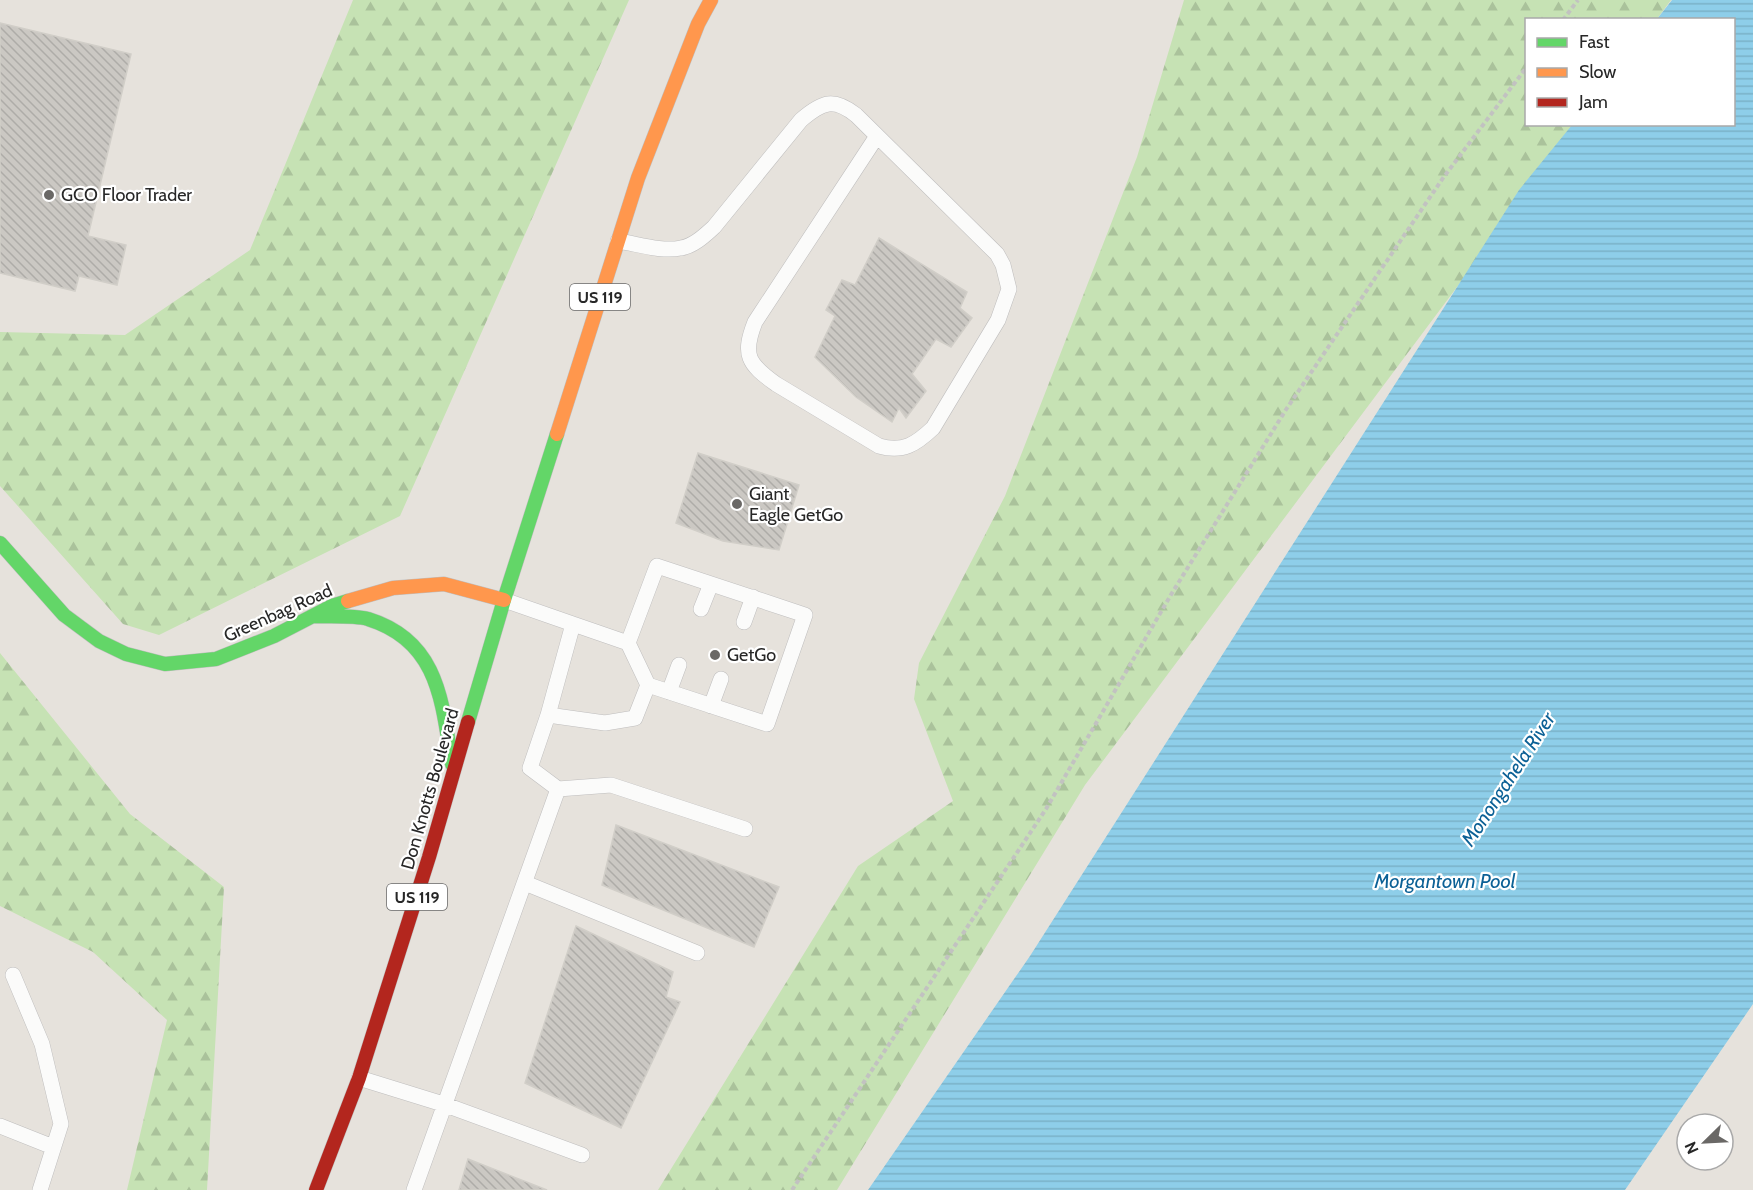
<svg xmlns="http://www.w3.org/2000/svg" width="1753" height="1190" font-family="Cabin,sans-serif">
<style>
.forest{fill:url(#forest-firs)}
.water{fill:url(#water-rules)}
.building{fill:url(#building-back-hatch);stroke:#d1cec8;stroke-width:1.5}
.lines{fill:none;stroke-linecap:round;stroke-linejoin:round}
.lane-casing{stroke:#bfbebe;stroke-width:16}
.fast-casing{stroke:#bfbebe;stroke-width:15}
.slow-casing{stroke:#bfbebe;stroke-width:15}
.jam-casing{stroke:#bfbebe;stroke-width:15}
.path{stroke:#c2c2c1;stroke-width:4;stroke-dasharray:4.5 3;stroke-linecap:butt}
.lane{stroke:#fbfbfa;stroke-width:15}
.fast{stroke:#63d668;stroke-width:14}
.slow{stroke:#ff974d;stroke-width:14}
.jam{stroke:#b3261e;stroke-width:14}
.poi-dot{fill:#6a6866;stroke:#fff;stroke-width:2}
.labels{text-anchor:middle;stroke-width:4.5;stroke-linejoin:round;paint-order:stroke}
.shield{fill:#fff;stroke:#686868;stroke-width:1.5}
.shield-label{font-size:16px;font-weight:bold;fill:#272727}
.poi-label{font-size:18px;fill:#272727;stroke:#fff;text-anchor:start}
.street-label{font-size:18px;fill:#272727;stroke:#fff}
.water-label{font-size:20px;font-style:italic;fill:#0c6196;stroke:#fff}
</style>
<defs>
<pattern id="forest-firs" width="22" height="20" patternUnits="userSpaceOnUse" patternTransform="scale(1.5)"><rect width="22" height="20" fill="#c6e2b4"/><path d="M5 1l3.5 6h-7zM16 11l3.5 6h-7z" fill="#aac29b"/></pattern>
<pattern id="water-rules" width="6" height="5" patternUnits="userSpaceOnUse" patternTransform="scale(1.5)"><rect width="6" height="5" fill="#8ecee9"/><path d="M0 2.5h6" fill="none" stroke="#7ab1c8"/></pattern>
<pattern id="building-back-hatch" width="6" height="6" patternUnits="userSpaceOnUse" patternTransform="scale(1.5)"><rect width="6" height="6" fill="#cbc8c3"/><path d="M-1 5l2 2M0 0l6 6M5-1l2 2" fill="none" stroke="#aeaca8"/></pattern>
</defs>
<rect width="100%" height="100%" fill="#e6e2dc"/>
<!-- forest -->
<path class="forest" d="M 353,0 L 629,0 L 400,516 L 159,635 L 123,624 L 0,486 L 0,332 L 125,335 L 250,250 Z
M 1184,0 L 1671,0 L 1657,19 L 1526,20 L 1526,124 L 1578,125 L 1085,785 L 837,1190 L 658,1190 L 858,866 L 953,801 L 914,699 L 919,663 L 1005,496 L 1137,157 Z
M 0,653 L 130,814 L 224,887 L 207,1190 L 127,1190 L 167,1020 L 93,952 L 0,906 Z"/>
<!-- water -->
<path class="water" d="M 1672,0 L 1753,0 L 1753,1004 L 1625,1190 L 868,1190 L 1030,956 L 1519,190 L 1572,125 L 1734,124 L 1734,20 L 1657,19 Z"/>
<!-- building -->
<path class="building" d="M 0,23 L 131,54 L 88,236 L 126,245 L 117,285 L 79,276 L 75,291 L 0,273 Z
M 879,238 L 967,292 L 960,308 L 972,318 L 951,347 L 936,339 L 912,374 L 926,391 L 906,418 L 899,408 L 892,422 L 856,397 L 815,357 L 835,316 L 826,310 L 842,280 L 855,285 Z
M 698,453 L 799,485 L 779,550 L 723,541 L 676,523 Z
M 616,825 L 779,887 L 754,947 L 602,885 Z
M 576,926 L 673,972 L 666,997 L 680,1002 L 621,1128 L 525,1083 Z
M 468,1159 L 547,1190 L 459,1190 Z"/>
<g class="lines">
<!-- lane casing -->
<g class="lane-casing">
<path id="lane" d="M 618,241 C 638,244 661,252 681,248 C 694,246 705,235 714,227 L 801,120 C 823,101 834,98 856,115 L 997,254 L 1003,265 L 1009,289 L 998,320 L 933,428 C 916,444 903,453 879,446 L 776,384 C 748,364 742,355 755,322 L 877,136
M 504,600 L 573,624 L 548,715 L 530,768 L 558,789
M 701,609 L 711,584
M 744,622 L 753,597
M 573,624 L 628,643 L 648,685 L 767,724 L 805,615 L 657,566 L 628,643
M 669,692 L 679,665
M 711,706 L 721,679
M 548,715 L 605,723 L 635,718 L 648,685
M 525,883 L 697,953
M 13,975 L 42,1044 L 61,1124 L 40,1190
M 359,1078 L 443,1104 L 582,1155
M 0,1126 L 53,1147
M 414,1190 L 558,789 L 611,785 L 745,829"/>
</g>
<!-- fast casing -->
<g class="fast-casing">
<path id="fast" d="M 0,543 L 64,615 L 99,641 L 126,654 L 165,664 L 216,659 L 274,636 L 332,606 L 348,601
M 313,616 C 329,617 353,615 368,619 C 439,641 442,702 452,764
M 468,722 L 504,600 L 557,434"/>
</g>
<!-- slow casing -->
<g class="slow-casing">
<path id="slow" d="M 557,434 L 638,178 L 698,24 L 711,0
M 348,601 L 393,588 L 444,584 L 504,600"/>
</g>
<!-- jam casing -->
<g class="jam-casing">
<path id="jam" d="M 316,1190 L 359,1078 L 429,857 L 468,722"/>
</g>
<!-- path -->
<path class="path" d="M 1563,20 L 1578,0
M 792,1190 L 1046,809 L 1172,593 L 1287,408 L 1443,178 L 1526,68"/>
<!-- lane -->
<use href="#lane" class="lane"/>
<!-- fast -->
<use href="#fast" class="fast"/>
<!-- slow -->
<use href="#slow" class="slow"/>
<!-- jam -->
<use href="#jam" class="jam"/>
</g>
<!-- markers -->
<g class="poi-dot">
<circle cx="49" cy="195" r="6"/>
<circle cx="737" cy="504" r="6"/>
<circle cx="715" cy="655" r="6"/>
</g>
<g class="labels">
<!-- shield labels -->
<g class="shield">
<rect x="570" y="284" width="60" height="26" rx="4.5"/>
<rect x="387" y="884" width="60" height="26" rx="4.5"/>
</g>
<g class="shield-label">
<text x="600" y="303">US 119</text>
<text x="417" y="903">US 119</text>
</g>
<!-- poi labels -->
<g class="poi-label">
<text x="61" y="201">GCO Floor Trader</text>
<text x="749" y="500">Giant<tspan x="749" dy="21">Eagle GetGo</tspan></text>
<text x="727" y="661">GetGo</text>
</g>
<!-- street labels -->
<g class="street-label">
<text transform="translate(278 613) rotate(-24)" y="6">Greenbag Road</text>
<text transform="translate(430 789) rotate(-74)" y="6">Don Knotts Boulevard</text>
</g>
<!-- water labels -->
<g class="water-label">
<text transform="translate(1508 779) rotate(-57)" y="7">Monongahela River</text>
<text x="1445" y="888">Morgantown Pool</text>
</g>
</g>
<!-- legend -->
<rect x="1525" y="18" width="210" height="108" fill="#ffffff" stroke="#a9a9a9" stroke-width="1.5"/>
<rect x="1537" y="38" width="30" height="9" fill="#63d668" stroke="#a9a9a9" stroke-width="1.5"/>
<text x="1579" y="48" font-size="18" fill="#272727">Fast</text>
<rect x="1537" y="68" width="30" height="9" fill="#ff974d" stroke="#a9a9a9" stroke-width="1.5"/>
<text x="1579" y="78" font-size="18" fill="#272727">Slow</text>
<rect x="1537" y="98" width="30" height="9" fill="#b3261e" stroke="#a9a9a9" stroke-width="1.5"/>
<text x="1579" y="108" font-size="18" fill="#272727">Jam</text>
<!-- north arrow -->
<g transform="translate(1705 1142) rotate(246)"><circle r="28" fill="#ffffff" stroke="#a9a9a9" stroke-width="1.5"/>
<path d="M0-4.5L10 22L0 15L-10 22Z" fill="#6a6866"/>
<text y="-9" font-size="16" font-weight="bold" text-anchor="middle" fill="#272727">N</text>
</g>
</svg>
